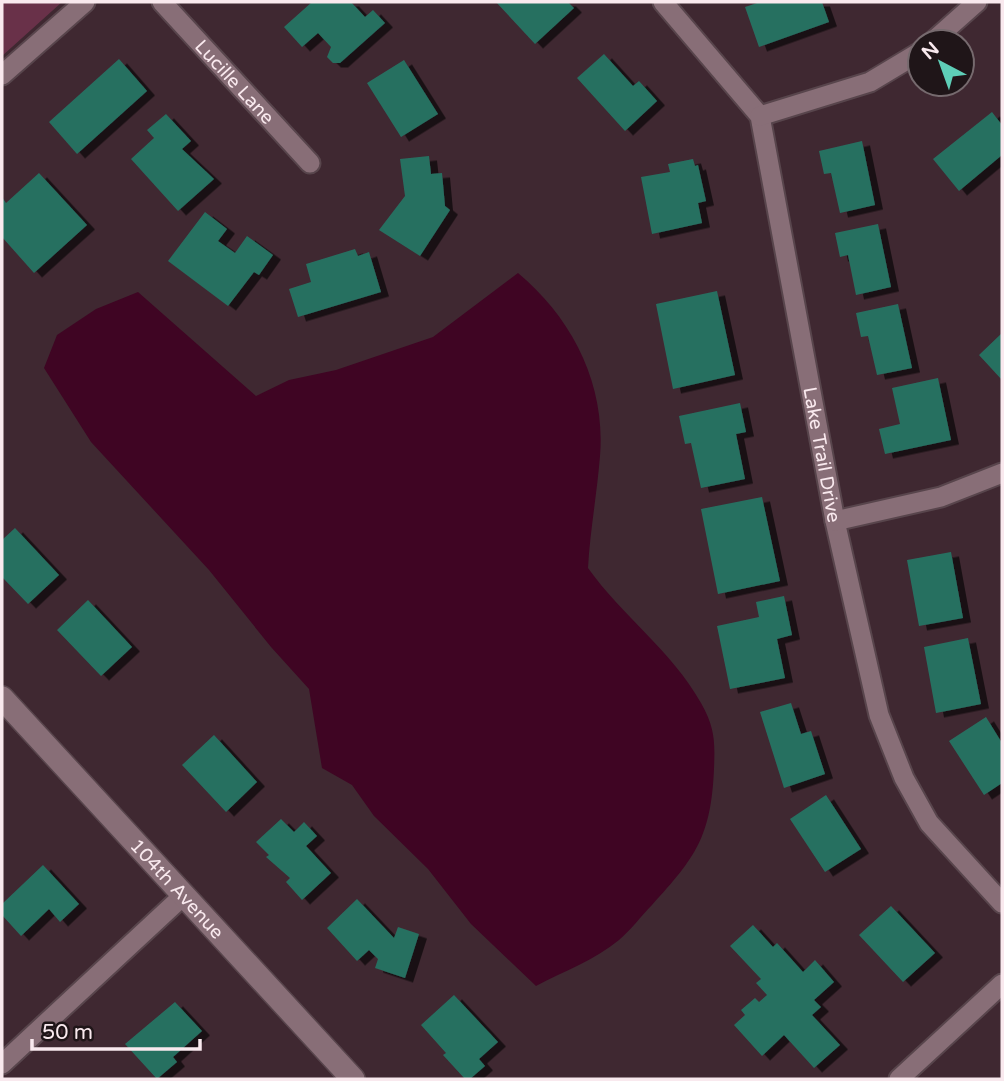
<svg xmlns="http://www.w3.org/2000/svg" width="1004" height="1081" font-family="'Varela Round',sans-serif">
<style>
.green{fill:#693149}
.water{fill:#3f0523}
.building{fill:#286f61;filter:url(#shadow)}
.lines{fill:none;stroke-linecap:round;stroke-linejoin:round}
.minor-casing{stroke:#58454c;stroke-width:23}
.tertiary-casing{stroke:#58454c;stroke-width:26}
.minor{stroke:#886e77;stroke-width:19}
.tertiary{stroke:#886e77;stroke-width:23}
.labels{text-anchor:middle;stroke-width:7;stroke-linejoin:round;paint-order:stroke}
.street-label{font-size:19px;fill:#f9e9ee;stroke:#1f1518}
</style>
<defs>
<filter id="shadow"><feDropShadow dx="8" dy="4.5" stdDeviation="0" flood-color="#0009"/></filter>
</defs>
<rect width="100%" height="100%" fill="#3f2831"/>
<!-- green -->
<path class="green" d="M 2,2 L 62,2 L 2,56 Z"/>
<!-- water -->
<path class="water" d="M 518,273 C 572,318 606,384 600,456 C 597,494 590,531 588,568 C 622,616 672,651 701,703 C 715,728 715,741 714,769 C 711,836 696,857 652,905 C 641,916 631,930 619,940 C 595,960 564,971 536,986 L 471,924 L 428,869 L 374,816 L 352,785 L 322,768 L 309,689 L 271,647 L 209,570 L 91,442 L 44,368 L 57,335 L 96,309 L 138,292 L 256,396 L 289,380 L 336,370 L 433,337 Z"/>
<!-- building -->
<path class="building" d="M 312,2 L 351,2 L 365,17 L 373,10 L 385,23 L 340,63 L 333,63 L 327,57 L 331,47 L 318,33 L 302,47 L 284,27 Z
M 496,2 L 568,2 L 574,8 L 535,44 Z
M 760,2 L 822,2 L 829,22 L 759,47 L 745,7 Z
M 604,54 L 633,86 L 639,81 L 657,101 L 625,131 L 577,78 Z
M 119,59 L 147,91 L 77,154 L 49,122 Z
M 404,60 L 438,114 L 401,137 L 367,83 Z
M 992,112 L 1002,125 L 1002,155 L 959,191 L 933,159 Z
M 166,114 L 191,141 L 182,149 L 214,179 L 178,211 L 131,159 L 154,138 L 147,130 Z
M 862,141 L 875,205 L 840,213 L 831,173 L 824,174 L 819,151 Z
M 429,156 L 431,174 L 442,173 L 445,206 L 450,210 L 420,256 L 379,230 L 405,196 L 400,159 Z
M 693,159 L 695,166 L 698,165 L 706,201 L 698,203 L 702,223 L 652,234 L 641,177 L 670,172 L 668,164 Z
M 39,173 L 87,225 L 34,273 L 2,237 L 2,197 L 6,203 Z
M 205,212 L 227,229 L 218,241 L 235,253 L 247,236 L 273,255 L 259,275 L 254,272 L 228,306 L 168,261 Z
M 878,224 L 891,287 L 856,295 L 848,255 L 840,257 L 835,233 Z
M 355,249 L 358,256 L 369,252 L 381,292 L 298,317 L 289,289 L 311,282 L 306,264 Z
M 717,291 L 735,375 L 673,389 L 656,304 Z
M 898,304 L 912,368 L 877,375 L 868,336 L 861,337 L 856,313 Z
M 1002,333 L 1002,380 L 979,355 Z
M 938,378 L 951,440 L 885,454 L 879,429 L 900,424 L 892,388 Z
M 740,403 L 746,432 L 736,434 L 745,479 L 701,488 L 691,443 L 685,444 L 679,416 Z
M 762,497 L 780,581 L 718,594 L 701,509 Z
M 15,528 L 59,575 L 28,604 L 2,577 L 2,540 Z
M 951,552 L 963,618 L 919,626 L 907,560 Z
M 784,596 L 792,635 L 777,639 L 785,678 L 730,689 L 717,626 L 759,617 L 756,602 Z
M 88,600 L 132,647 L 101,676 L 57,630 Z
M 968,638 L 981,704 L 936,713 L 924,647 Z
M 791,703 L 801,734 L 811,731 L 825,774 L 784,788 L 760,712 Z
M 986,717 L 1002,743 L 1002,783 L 984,795 L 949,741 Z
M 214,735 L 257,782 L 226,812 L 182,765 Z
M 826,795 L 861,849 L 825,872 L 790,819 Z
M 281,819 L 294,832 L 304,822 L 317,836 L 306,846 L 331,873 L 302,900 L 286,882 L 290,878 L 266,857 L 269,855 L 256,842 Z
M 43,865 L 79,904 L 60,922 L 49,909 L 21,936 L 2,915 L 2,904 Z
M 357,899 L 394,938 L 398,927 L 419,934 L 405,978 L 375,968 L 378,959 L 369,950 L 357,961 L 327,928 Z
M 891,906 L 935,953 L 903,982 L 859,935 Z
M 753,925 L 773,947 L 777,943 L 803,972 L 815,960 L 834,982 L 814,1000 L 821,1007 L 812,1015 L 840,1045 L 814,1068 L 784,1035 L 762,1056 L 734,1025 L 745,1015 L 741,1010 L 755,998 L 759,1002 L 767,995 L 756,983 L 761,979 L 730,946 Z
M 454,995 L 498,1042 L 479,1059 L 485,1066 L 470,1079 L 465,1079 L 443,1055 L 446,1053 L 421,1025 Z
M 175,1002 L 202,1031 L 173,1057 L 177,1062 L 157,1079 L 125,1044 Z"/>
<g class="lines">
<!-- minor casing -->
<g class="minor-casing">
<g id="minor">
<path id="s1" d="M 162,2 L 310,163"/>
<path id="s2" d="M 663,2 L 760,116 L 835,521 L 879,715 L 904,778 L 929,823 L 1002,903"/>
<path d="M 932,42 L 977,2"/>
<path d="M 2,75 L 85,2"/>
<path d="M 760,116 L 870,82 L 920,52"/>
<path d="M 835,521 L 941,497 L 1002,473"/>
<path d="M 2,1064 L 184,895"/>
<path d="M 899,1079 L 1002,984"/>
</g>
</g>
<!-- tertiary casing -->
<g class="tertiary-casing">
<g id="tertiary">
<path id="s3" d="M 2,698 L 353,1079"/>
</g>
</g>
<!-- minor -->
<use href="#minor" class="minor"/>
<!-- tertiary -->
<use href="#tertiary" class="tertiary"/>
</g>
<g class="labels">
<!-- street labels -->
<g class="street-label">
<text dy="7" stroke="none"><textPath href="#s1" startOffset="108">Lucille Lane</textPath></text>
<text dy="7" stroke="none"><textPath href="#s2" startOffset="494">Lake Trail Drive</textPath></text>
<text dy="7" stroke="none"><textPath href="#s3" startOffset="259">104th Avenue</textPath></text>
</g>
</g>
<!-- border -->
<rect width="1004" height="1081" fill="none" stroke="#f9e9ee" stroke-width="7"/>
<!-- north arrow -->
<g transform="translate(941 63) rotate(319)"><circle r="33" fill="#1f1518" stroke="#766a6e" stroke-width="2"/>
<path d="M0-5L12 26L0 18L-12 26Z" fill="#5eceb7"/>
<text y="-10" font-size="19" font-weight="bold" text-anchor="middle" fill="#f9e9ee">N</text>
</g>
<!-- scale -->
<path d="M32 1039v10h168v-10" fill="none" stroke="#f9e9ee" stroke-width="3.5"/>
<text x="42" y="1039" font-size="21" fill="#f9e9ee" stroke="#1f1518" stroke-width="5" paint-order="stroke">50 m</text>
</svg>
